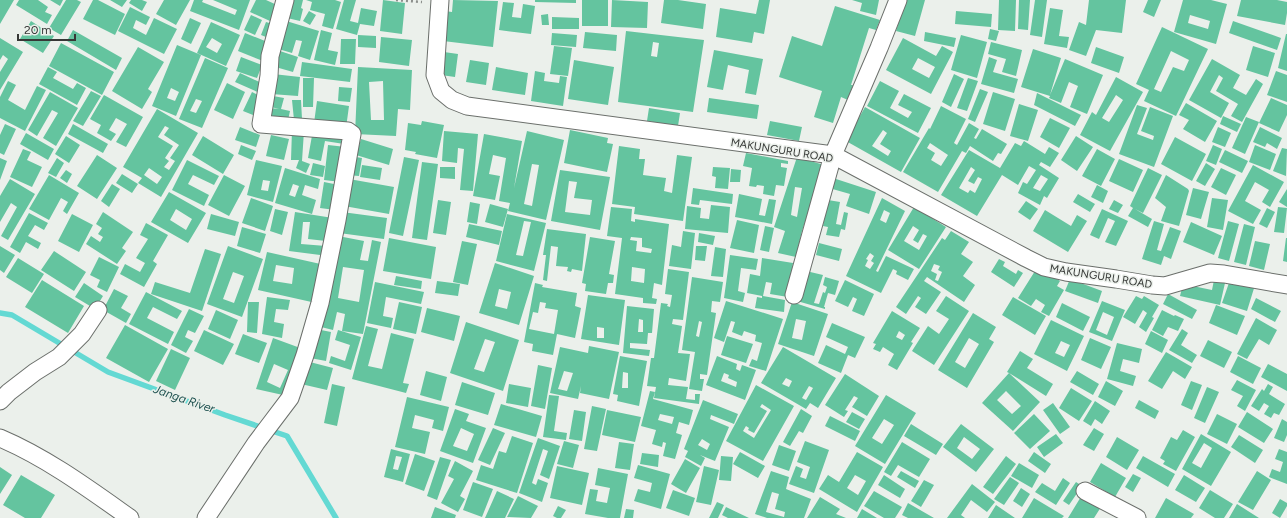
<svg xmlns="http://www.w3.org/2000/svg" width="1287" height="518" font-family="Figtree,sans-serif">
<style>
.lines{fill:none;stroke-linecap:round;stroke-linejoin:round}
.stream{stroke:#63d9d3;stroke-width:5.5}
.building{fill:#64c49f;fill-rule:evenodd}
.street-casing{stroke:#6b6f6b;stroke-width:19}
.path{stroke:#8c8f8c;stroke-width:2.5;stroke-dasharray:2 3;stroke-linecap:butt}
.street{stroke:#fff;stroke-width:17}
.labels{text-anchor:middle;stroke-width:3;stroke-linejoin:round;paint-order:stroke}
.street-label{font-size:11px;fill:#363836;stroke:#ebf0eb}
.water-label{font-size:12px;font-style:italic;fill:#1f5250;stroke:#ebf0eb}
</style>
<rect width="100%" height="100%" fill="#ebf0eb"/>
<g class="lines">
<!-- stream -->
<path class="stream" d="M 0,313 L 12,315 L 108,372 L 225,415 L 287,436 L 336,518"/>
</g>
<!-- building -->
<path class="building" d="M 0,0 L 14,0 L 0,24 Z
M 19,0 L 38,0 L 48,7 L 45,12 L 52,15 L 47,24 L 16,5 Z
M 50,0 L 63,0 L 60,6 Z
M 66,0 L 77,0 L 81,2 L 61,35 L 49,28 Z
M 93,0 L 98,0 L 125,14 L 115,35 L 83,19 Z
M 110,0 L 127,0 L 122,7 Z
M 131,0 L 142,0 L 147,2 L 142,11 L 129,3 Z
M 164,0 L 190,0 L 176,25 L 156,14 Z
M 194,0 L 203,0 L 202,2 L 235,15 L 237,10 L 213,0 L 250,0 L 239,30 L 190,11 Z
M 256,0 L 266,0 L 277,5 L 270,21 L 250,12 Z
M 292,0 L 303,0 L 301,8 L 303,9 L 300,21 L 287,18 Z
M 306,0 L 335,0 L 341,2 L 333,29 L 322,26 L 325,14 L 310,10 L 312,2 Z
M 344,0 L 356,0 L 350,21 L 358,23 L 361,8 L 377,11 L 374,26 L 360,24 L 357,35 L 336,29 Z
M 383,0 L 405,3 L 402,34 L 380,31 Z
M 453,0 L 498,1 L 493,47 L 443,41 L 445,11 L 452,12 Z
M 535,0 L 576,0 L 576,3 L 535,2 Z
M 582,0 L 608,0 L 608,26 L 582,26 Z
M 612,0 L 648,2 L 647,28 L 611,27 Z
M 664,0 L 678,0 L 706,4 L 703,29 L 661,23 Z
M 759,0 L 770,0 L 764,34 L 754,32 L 752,43 L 716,37 L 720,8 L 756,14 Z
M 852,0 L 879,0 L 876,15 L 860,11 L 862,3 Z
M 905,0 L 925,0 L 915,36 L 896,31 Z
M 999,0 L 1016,0 L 1015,31 L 998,30 Z
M 1019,0 L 1030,0 L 1028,30 L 1018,29 Z
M 1035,0 L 1047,0 L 1042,37 L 1030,35 Z
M 1089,0 L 1126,0 L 1122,33 L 1096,30 L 1086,56 L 1069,50 L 1079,22 L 1086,25 Z
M 1148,0 L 1161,0 L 1154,17 L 1143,12 Z
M 1183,0 L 1211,0 L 1227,4 L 1216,44 L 1174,32 ZM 1190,15 L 1210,21 L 1208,29 L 1188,23 Z
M 1241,0 L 1277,0 L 1287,2 L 1287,13 L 1285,25 L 1237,16 Z
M 503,2 L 514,3 L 512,17 L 521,18 L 523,4 L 535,6 L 531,34 L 499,30 Z
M 835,6 L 880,20 L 876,30 L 869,28 L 851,85 L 853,85 L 848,100 L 841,97 L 833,123 L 814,117 L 822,91 L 779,77 L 792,36 L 822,46 Z
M 130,7 L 150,17 L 146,25 L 136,20 L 133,28 L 146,35 L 154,18 L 177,29 L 164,54 L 118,31 Z
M 1050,8 L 1063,10 L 1059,36 L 1069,37 L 1067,48 L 1044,44 Z
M 309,11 L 316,15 L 310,25 L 303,21 Z
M 956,11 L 992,14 L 991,27 L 955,24 Z
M 548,14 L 549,25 L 542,25 L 541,15 Z
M 251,15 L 262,20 L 255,35 L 244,30 Z
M 552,17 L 579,18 L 579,29 L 552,29 Z
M 190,18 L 201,23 L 191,44 L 181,39 Z
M 283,20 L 319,31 L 310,60 L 298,56 L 302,41 L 296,40 L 292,53 L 275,48 Z
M 31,21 L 54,36 L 43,53 L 20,39 Z
M 1233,21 L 1281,38 L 1277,50 L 1229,33 Z
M 211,22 L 240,35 L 226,66 L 197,53 ZM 212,38 L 222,44 L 217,53 L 206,47 Z
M 266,22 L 276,25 L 271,39 L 261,35 Z
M 1162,27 L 1208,49 L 1176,116 L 1144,101 L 1149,90 L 1136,84 ZM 1171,51 L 1189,60 L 1184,71 L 1173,67 L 1161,92 L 1154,89 Z
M 990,29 L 999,31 L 996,41 L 988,39 Z
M 73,30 L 122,58 L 116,70 L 67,41 Z
M 321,30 L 332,33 L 328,50 L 338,52 L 335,65 L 314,60 Z
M 626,31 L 704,40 L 693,112 L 618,102 ZM 653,42 L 659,43 L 657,57 L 651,56 Z
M 585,32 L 617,35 L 616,51 L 583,48 Z
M 925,32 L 956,38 L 954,47 L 924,41 Z
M 245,33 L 270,43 L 263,61 L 238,51 Z
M 552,33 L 577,35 L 576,47 L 551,45 Z
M 1286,34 L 1287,34 L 1287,71 L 1278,68 Z
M 358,35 L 376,36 L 376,48 L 358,47 Z
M 961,35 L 987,42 L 977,78 L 951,70 Z
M 381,37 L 412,40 L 409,66 L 379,62 Z
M 0,38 L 23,52 L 0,90 L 0,72 L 8,59 L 3,55 L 0,60 Z
M 903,38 L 936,56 L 942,46 L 953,52 L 931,94 L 886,70 ZM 918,58 L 935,67 L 929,78 L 912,69 Z
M 341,39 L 356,39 L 355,64 L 340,64 Z
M 991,42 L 1022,50 L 1016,76 L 1002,72 L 1006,59 L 988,54 Z
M 61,43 L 114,72 L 102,95 L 49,66 Z
M 177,45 L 201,55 L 176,116 L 152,106 ZM 171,88 L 179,92 L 175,101 L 167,98 Z
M 554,46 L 572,48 L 568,76 L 550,74 Z
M 1253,46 L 1275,53 L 1268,77 L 1246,70 Z
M 138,47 L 164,62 L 148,89 L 152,92 L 142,109 L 112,91 Z
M 1096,47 L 1124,57 L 1119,73 L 1091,63 Z
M 1033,49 L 1061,58 L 1050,95 L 1065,59 L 1103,75 L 1087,114 L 1070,107 L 1078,86 L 1069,82 L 1061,103 L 1049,98 L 1050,96 L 1021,87 Z
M 277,50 L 298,57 L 293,72 L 272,66 Z
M 714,50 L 763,59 L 756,95 L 745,93 L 749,70 L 728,65 L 723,90 L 707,87 Z
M 444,52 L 458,54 L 455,77 L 441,75 Z
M 241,57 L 262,65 L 257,78 L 236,71 Z
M 989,57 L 997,60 L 993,72 L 1018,79 L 1014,93 L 981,84 Z
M 205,58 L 228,68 L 202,128 L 179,119 ZM 196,99 L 202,101 L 196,113 L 190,111 Z
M 1212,59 L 1240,75 L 1233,88 L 1246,95 L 1256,79 L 1263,84 L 1242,122 L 1231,116 L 1238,104 L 1216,91 L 1223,78 L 1219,75 L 1210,92 L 1229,103 L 1221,118 L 1189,100 Z
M 470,60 L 489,63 L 486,85 L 466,82 Z
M 574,60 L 614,67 L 608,105 L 568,99 Z
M 302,62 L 352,69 L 350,82 L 300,76 Z
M 48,67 L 57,72 L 53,78 L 73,89 L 77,83 L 86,88 L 77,105 L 39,84 Z
M 358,67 L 412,70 L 410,110 L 398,109 L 396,136 L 355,134 ZM 383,81 L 384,120 L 371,120 L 369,82 Z
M 496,67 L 528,73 L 525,95 L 492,90 Z
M 535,71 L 545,73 L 544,81 L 559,83 L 560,76 L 567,77 L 563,106 L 531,101 Z
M 1276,71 L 1287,75 L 1287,102 L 1267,95 Z
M 240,73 L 266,85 L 262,94 L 235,82 Z
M 273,74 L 300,77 L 298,96 L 271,94 Z
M 954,74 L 964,79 L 951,107 L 942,102 Z
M 1116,77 L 1143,92 L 1110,151 L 1080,135 L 1092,112 L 1096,115 ZM 1116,95 L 1123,100 L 1109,122 L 1102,118 Z
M 303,78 L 314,78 L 313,107 L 303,107 Z
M 968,78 L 978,81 L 967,111 L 957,108 Z
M 8,81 L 16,85 L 8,100 L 25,110 L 37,86 L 46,90 L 25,131 L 0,118 L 0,97 Z
M 880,81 L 899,91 L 890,108 L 908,118 L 912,112 L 898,105 L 904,94 L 931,108 L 918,133 L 867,106 Z
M 227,83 L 245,92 L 233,119 L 214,110 Z
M 339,87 L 352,88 L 350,102 L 338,101 Z
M 980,89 L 988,92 L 975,122 L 968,119 Z
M 91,91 L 101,96 L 83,126 L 73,121 Z
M 50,92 L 78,108 L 56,146 L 43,138 L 58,113 L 52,110 L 37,136 L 28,130 Z
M 252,92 L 262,97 L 253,115 L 243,111 Z
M 993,92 L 1015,99 L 1005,131 L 983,124 Z
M 1037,93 L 1081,115 L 1075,126 L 1034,105 Z
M 104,95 L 143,117 L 126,147 L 116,142 L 127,124 L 116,118 L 109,130 L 116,134 L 111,141 L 97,133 L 101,125 L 90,119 Z
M 273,96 L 284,98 L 281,109 L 290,111 L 287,125 L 268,121 L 270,108 L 279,109 L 271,107 Z
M 709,98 L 759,105 L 757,119 L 707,112 Z
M 1271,98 L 1287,105 L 1287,115 L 1279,132 L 1259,123 Z
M 292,100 L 301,100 L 302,119 L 294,120 Z
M 317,101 L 349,106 L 346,128 L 314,123 Z
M 1186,103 L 1217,121 L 1205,142 L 1183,129 L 1189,120 L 1179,115 Z
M 1019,104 L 1038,110 L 1028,141 L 1010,136 Z
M 1137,105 L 1147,108 L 1137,134 L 1153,140 L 1154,136 L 1141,131 L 1150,107 L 1173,116 L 1154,167 L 1119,154 Z
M 941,106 L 966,119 L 954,143 L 957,145 L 969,123 L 979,129 L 974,138 L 976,139 L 982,129 L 1007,144 L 1001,154 L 998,153 L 993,161 L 970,146 L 966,153 L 962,151 L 938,192 L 903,172 L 929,128 L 930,129 ZM 930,143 L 948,155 L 941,166 L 931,160 L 935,153 L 927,148 Z
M 865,107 L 920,138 L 901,172 L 846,141 ZM 883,130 L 887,133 L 880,144 L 891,151 L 888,156 L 872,146 Z
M 649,108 L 680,113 L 678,126 L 647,121 Z
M 157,109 L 198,133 L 161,197 L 138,183 L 142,178 L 123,167 ZM 165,126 L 169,128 L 164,135 L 179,145 L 170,158 L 175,161 L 169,170 L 164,167 L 169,161 L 165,158 L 173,146 L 158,137 ZM 149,168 L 162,177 L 157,184 L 144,175 Z
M 1223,116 L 1241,124 L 1237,132 L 1220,124 Z
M 1246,117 L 1259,122 L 1245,154 L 1232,148 Z
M 1050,118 L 1070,128 L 1059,148 L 1040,137 Z
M 422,121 L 444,125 L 437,158 L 415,154 L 416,152 L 405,150 L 408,123 L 421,125 Z
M 770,121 L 802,127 L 799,141 L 767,135 Z
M 5,124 L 16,129 L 4,155 L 0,153 L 0,135 Z
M 73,124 L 108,144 L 103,153 L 68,134 Z
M 240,127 L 260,135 L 256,147 L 235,140 Z
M 1218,127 L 1231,133 L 1225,147 L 1212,142 Z
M 1260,127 L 1282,138 L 1277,149 L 1267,143 L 1265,147 L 1253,142 Z
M 292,130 L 304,131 L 302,161 L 310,164 L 306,173 L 296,168 L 299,160 L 291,160 Z
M 313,130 L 346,136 L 344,144 L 325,141 L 321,161 L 308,158 Z
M 570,130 L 608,138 L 607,143 L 613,144 L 607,172 L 564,163 Z
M 444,131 L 478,134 L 473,191 L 460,190 L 464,149 L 458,148 L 457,163 L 442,161 Z
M 527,131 L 564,140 L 546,220 L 508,211 L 510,203 L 499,201 L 506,158 L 493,155 L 489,174 L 500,176 L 495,200 L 473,196 L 484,134 L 522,141 L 514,188 ZM 532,164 L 539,165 L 532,206 L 524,204 Z
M 26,133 L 54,149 L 48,160 L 20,144 Z
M 271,135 L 289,139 L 284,160 L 266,156 Z
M 66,136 L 80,145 L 69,163 L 55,154 Z
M 203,136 L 234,155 L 223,174 L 192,155 Z
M 1076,136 L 1093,147 L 1077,171 L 1061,160 Z
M 1175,137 L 1206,154 L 1192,181 L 1161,164 Z
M 361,139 L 393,149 L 389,165 L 356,155 Z
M 1024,141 L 1045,154 L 1049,147 L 1059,153 L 1050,167 L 1041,162 L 1039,165 L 1059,178 L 1047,198 L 1044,196 L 1040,205 L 1018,193 L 1023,182 L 1027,184 L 1036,170 L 1029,166 L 1018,185 L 1002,175 L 977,216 L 941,195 L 969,150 L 1000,168 L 1015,143 L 1021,146 ZM 971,167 L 975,170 L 968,181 L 974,184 L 978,177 L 982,179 L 975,193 L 970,190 L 968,193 L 959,188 ZM 1041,175 L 1048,179 L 1040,191 L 1033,188 Z
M 241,145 L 256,151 L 252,160 L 238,154 Z
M 328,145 L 346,147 L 341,182 L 324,180 Z
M 1213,145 L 1222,149 L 1216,165 L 1206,161 Z
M 1255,145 L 1276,154 L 1270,170 L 1249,162 Z
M 619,146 L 640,149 L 639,159 L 645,159 L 643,175 L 666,178 L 664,191 L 672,193 L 677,155 L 692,157 L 683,221 L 634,214 L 635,207 L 612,204 Z
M 1282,148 L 1287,149 L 1286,176 L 1273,171 Z
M 23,149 L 31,152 L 27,160 L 42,167 L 32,187 L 10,177 Z
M 1097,149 L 1115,159 L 1101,186 L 1082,176 Z
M 1225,150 L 1248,161 L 1242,173 L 1219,162 Z
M 746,153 L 788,161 L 788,164 L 781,163 L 781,167 L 787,168 L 784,186 L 776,185 L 774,196 L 763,194 L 764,186 L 757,185 L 756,187 L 749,186 L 752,168 L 743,166 Z
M 97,155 L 117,168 L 97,199 L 77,186 Z
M 350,156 L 362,158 L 359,176 L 347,175 Z
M 404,157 L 419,160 L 403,236 L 389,233 Z
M 797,157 L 824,165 L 802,231 L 796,257 L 778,253 L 785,231 L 774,227 ZM 795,187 L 802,188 L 797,217 L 791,215 Z
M 0,158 L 7,161 L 0,180 Z
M 57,158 L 64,163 L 56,177 L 48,173 Z
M 1119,159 L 1143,170 L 1133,192 L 1109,181 Z
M 187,160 L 219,176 L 214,185 L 193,175 L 188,184 L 209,195 L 204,206 L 172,190 Z
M 256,160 L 282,166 L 273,202 L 247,195 ZM 263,180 L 270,181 L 268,191 L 261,190 Z
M 422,162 L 438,164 L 427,240 L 412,238 Z
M 313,163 L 325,166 L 323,177 L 310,175 Z
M 1206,163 L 1215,169 L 1205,186 L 1196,181 Z
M 362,165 L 382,168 L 380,180 L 360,177 Z
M 1253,165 L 1284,182 L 1270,207 L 1262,202 L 1269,190 L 1255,182 L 1245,201 L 1261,210 L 1253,224 L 1228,211 Z
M 440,167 L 455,167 L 455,179 L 440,178 Z
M 713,167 L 730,168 L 728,189 L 715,188 L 716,177 L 712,176 Z
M 285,168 L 320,179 L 318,189 L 305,185 L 302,195 L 316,200 L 312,214 L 275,203 ZM 293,184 L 299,186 L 295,197 L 289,195 Z
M 1148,168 L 1162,175 L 1143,213 L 1135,209 L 1152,219 L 1148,227 L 1128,216 L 1133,208 L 1130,206 Z
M 1221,168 L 1236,175 L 1226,195 L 1211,187 Z
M 731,169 L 741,170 L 740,182 L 730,182 Z
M 66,170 L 72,174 L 67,183 L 60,178 Z
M 560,170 L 610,177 L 600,230 L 551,221 ZM 569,181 L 577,182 L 574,198 L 592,200 L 590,215 L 565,212 Z
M 122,174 L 138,184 L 132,193 L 116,183 Z
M 49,175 L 79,193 L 67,214 L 63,211 L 68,202 L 61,198 L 49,220 L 29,209 Z
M 224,175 L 245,186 L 229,216 L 208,205 Z
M 1166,175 L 1188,189 L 1189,191 L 1179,226 L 1161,221 L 1166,207 L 1155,198 Z
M 833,178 L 876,192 L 869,214 L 846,206 L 850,194 L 829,188 Z
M 10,179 L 35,194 L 8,240 L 1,236 L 17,207 L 11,203 L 0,222 L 0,196 Z
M 349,179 L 394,187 L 389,214 L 344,206 Z
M 324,182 L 339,185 L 335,210 L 320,208 Z
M 112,184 L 120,189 L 109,207 L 101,201 Z
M 1097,185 L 1108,191 L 1103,203 L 1091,197 Z
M 693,188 L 733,194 L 732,204 L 700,200 L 699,205 L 691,204 Z
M 1193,188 L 1209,192 L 1201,219 L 1186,215 Z
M 1287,189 L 1287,207 L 1279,202 Z
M 169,192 L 206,213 L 188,243 L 151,222 ZM 176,209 L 192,219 L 186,230 L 170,220 Z
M 739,194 L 762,199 L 759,215 L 765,216 L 769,199 L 776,200 L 772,224 L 735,217 Z
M 1078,194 L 1095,204 L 1090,212 L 1073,202 Z
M 251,198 L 273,206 L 265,231 L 242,223 Z
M 882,198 L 905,211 L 876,271 L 878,272 L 886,256 L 914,269 L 908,280 L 896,274 L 897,271 L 893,269 L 881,293 L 846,276 ZM 884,210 L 890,213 L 886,223 L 880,220 ZM 870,253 L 874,256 L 871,261 L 874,263 L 870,269 L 865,266 L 868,260 L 866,259 Z
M 1212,198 L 1228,200 L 1223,230 L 1207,227 Z
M 438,200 L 451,202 L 446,235 L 433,233 Z
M 828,200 L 840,202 L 836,224 L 841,225 L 844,212 L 848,213 L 845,230 L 841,229 L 839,237 L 826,235 L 828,227 L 823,226 Z
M 1114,200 L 1123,205 L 1118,213 L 1109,209 Z
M 1026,201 L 1038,209 L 1030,220 L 1018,212 Z
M 470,202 L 480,204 L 477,224 L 467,222 Z
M 490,204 L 508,209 L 503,227 L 485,222 Z
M 711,205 L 730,207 L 728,233 L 685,229 L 687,206 L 701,208 L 700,218 L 709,219 Z
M 611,207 L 632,209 L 631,221 L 635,222 L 635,219 L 669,224 L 662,285 L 654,283 L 652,298 L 657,299 L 656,304 L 643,303 L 643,298 L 615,294 L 622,238 L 607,236 ZM 631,237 L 642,238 L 642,247 L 652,249 L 651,253 L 636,251 L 637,241 L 630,240 ZM 632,267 L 645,269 L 644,283 L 631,281 Z
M 914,207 L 946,227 L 919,269 L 888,250 ZM 913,226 L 919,230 L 913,240 L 918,243 L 923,234 L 927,236 L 919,250 L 904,241 Z
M 1278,207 L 1287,208 L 1284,233 L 1274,232 Z
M 1267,208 L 1275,212 L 1267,228 L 1259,224 Z
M 275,209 L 288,212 L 282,235 L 270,231 Z
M 1102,209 L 1128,221 L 1116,246 L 1105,242 L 1115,221 L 1108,218 L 1099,239 L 1090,235 Z
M 1045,210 L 1071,226 L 1077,215 L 1087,221 L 1068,252 L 1033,231 Z
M 103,212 L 133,232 L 122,248 L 126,251 L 117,264 L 86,244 L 91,236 L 100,242 L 103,237 L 98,234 L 102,228 L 96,224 Z
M 295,212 L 333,218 L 328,256 L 289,251 ZM 303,222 L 310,222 L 308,239 L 326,241 L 326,246 L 301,244 Z
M 342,212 L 387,218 L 384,239 L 339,233 Z
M 29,213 L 48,223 L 44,230 L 35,225 L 28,236 L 41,243 L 38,249 L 26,242 L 20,253 L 10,247 Z
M 72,214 L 93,225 L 79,252 L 58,241 Z
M 211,214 L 239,222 L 235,236 L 207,229 Z
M 507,214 L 546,223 L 534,271 L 496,261 ZM 524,221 L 531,222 L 523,256 L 516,255 Z
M 737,220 L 759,225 L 754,253 L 730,248 Z
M 1154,221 L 1164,224 L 1157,250 L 1161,251 L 1170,227 L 1181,231 L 1171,259 L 1164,256 L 1161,265 L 1142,259 Z
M 1228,221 L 1239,224 L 1229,261 L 1218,258 Z
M 1191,222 L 1222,236 L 1214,255 L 1183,242 Z
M 146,223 L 168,235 L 153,261 L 157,264 L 144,287 L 120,274 L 125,264 L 140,272 L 145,263 L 136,258 L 148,239 L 140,235 Z
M 469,224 L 502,231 L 499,245 L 466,237 Z
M 1244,224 L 1255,227 L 1246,265 L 1234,262 Z
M 765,226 L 774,228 L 769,252 L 760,250 Z
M 242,227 L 266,234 L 260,253 L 237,246 Z
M 547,229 L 586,234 L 582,271 L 572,269 L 571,272 L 567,271 L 568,267 L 556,266 L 558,247 L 551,246 L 547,281 L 543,280 L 546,255 L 543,255 Z
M 683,231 L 695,233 L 691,269 L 669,266 L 672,245 L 681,247 Z
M 951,231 L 969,242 L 961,254 L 973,262 L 963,276 L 975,285 L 964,302 L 927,277 L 924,281 L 941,292 L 926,314 L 915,307 L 921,298 L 918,296 L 906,314 L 896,307 L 942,238 L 945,240 ZM 934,264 L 940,266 L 938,270 L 942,272 L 938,281 L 935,280 L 937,274 L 931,271 Z
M 699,233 L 715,236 L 713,245 L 698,242 Z
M 338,236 L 364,241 L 360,260 L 368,261 L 372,240 L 381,242 L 363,334 L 342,331 L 345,314 L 337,312 L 333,330 L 321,327 ZM 343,267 L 364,270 L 359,302 L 338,298 Z
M 590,237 L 615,241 L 609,274 L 614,275 L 613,283 L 608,283 L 606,294 L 585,291 L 586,284 L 582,283 Z
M 389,238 L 436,247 L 431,279 L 383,271 Z
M 1286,238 L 1287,238 L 1287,262 L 1283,261 Z
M 462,241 L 477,244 L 468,285 L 453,282 Z
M 1255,241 L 1270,244 L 1264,270 L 1249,266 Z
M 819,243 L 842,249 L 839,261 L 816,255 Z
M 0,246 L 15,255 L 4,273 L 0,270 Z
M 228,246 L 263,259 L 242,317 L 207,304 ZM 233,272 L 244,276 L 234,303 L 223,299 Z
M 696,246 L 707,246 L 705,261 L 695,260 Z
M 715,247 L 726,249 L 723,277 L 711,276 Z
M 205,249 L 221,254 L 202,311 L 151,294 L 155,282 L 190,293 Z
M 54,251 L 86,272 L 74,291 L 41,270 Z
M 267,252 L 325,265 L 316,303 L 258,290 ZM 276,265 L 294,268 L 292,284 L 273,281 Z
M 730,255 L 758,259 L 756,270 L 741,268 L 738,291 L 745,293 L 743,302 L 724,298 Z
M 99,257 L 119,267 L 107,292 L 97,287 L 100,280 L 90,275 Z
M 18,258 L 44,274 L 32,293 L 6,277 Z
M 762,258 L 793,263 L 788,297 L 770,294 L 772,283 L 766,282 L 763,296 L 785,300 L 784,312 L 755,308 L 757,297 L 762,298 L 762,296 L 747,293 L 750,274 L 760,276 Z
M 999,259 L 1005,262 L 1003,266 L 1016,274 L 1018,270 L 1023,273 L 1014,287 L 991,272 Z
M 495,263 L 534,276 L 519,325 L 479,313 ZM 499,289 L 511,292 L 507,309 L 495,306 Z
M 668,269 L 689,272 L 683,320 L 673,319 L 672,324 L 682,326 L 678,353 L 690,354 L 686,381 L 669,378 L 668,385 L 688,387 L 686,399 L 695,400 L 695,394 L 700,394 L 699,404 L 654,398 L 656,387 L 647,386 L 651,358 L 654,358 L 661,303 L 668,304 L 667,306 L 670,307 L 672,295 L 665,294 Z
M 806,271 L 823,275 L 814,303 L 819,304 L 823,292 L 825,293 L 827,287 L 823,285 L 825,277 L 839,281 L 835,295 L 828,293 L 824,307 L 825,307 L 825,309 L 797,301 Z
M 1035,271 L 1042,276 L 1045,271 L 1060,281 L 1057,286 L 1064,290 L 1049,316 L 1041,312 L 1045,305 L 1036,299 L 1031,306 L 1018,298 Z
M 396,276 L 422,281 L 421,289 L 394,285 Z
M 692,277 L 723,282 L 720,302 L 712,301 L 711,312 L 716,313 L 707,375 L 700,374 L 700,379 L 704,379 L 702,391 L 689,389 L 695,352 L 682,350 ZM 699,321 L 702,322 L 699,337 L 696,336 Z
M 1231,277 L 1255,285 L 1247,311 L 1222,303 Z
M 1070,279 L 1102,291 L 1098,303 L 1065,291 Z
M 42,280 L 84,306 L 68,333 L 25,307 Z
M 845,280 L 874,294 L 864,316 L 852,311 L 857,299 L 853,297 L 848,307 L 835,301 Z
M 1214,280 L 1225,283 L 1220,305 L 1180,296 L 1183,284 L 1212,290 Z
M 437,281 L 460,284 L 458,296 L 435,293 Z
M 375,282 L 424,292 L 421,304 L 386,297 L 383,316 L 393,318 L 391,328 L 367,323 Z
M 84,283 L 103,296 L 95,309 L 75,297 Z
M 535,283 L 543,285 L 542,287 L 577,293 L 575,306 L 581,308 L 575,338 L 557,334 L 553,355 L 532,351 L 533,344 L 524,342 ZM 540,302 L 546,303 L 545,308 L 558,310 L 554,334 L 529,329 L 533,312 L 538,313 Z
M 114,289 L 128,296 L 121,308 L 131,314 L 126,323 L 103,310 Z
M 146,292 L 182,311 L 177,319 L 153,307 L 147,318 L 174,332 L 168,344 L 129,324 Z
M 1168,294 L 1197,310 L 1192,319 L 1163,304 Z
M 588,295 L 625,300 L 619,345 L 581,339 ZM 597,327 L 604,328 L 604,338 L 597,338 Z
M 946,296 L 969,311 L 934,365 L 912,351 L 928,326 L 939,334 L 949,319 L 936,311 Z
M 1136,296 L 1142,299 L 1144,296 L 1159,305 L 1152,317 L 1154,318 L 1146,332 L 1139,327 L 1147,313 L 1143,310 L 1135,324 L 1123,317 Z
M 267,297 L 290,300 L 288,310 L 276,309 L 274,322 L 284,324 L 282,338 L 262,334 Z
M 1013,297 L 1046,316 L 1035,335 L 1002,315 Z
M 1256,298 L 1281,311 L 1275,322 L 1251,309 Z
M 726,301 L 783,319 L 766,371 L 749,366 L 752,359 L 757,361 L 762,343 L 755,341 L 756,335 L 744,331 L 742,336 L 732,332 L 735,322 L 731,321 L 724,342 L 714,338 Z
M 1102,301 L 1125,310 L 1112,341 L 1089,332 ZM 1103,312 L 1114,317 L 1107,335 L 1096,330 Z
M 248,302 L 259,302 L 257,333 L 247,332 Z
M 399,302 L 422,307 L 416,334 L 393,329 Z
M 792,302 L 828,314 L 814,356 L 778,344 ZM 796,319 L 806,321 L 802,340 L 792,338 Z
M 1062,303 L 1090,317 L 1083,331 L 1056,317 Z
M 1216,305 L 1245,316 L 1237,335 L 1209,323 Z
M 627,306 L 654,309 L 652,333 L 648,333 L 647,344 L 630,343 L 630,348 L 650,350 L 649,356 L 623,353 ZM 639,319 L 643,320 L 643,332 L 638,332 Z
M 427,308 L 460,316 L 454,341 L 421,332 Z
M 189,309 L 204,316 L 195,333 L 188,330 L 185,337 L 193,341 L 186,353 L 171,345 Z
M 216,310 L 238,320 L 230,339 L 208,329 Z
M 1162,310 L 1174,316 L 1175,315 L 1184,319 L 1178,331 L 1168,327 L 1163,336 L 1152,330 Z
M 892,311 L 920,328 L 911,342 L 913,343 L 897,370 L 888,365 L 894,354 L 883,347 L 880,352 L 873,349 L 876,344 L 873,343 ZM 899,331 L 905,335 L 902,340 L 896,337 Z
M 973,313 L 996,327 L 989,339 L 994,342 L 967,388 L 938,370 ZM 969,338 L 979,344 L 965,368 L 955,362 Z
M 1256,318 L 1277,330 L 1269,345 L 1259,339 L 1247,359 L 1237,354 Z
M 1051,320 L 1084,336 L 1067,371 L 1034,354 ZM 1061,341 L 1070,345 L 1064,357 L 1055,353 Z
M 466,322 L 519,340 L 503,391 L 450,373 ZM 485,339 L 495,342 L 484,372 L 474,369 Z
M 832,323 L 865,337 L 855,358 L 848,355 L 841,373 L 818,363 L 826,345 L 845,354 L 848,347 L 826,337 Z
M 125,325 L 168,349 L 149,382 L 106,358 Z
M 366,326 L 378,329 L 368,366 L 382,369 L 391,333 L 414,339 L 403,383 L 409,384 L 406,393 L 352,379 Z
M 316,329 L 331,332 L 326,361 L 310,358 Z
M 1182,329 L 1188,333 L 1181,345 L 1197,355 L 1192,363 L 1169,350 Z
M 204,330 L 234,344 L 223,365 L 194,351 Z
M 338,330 L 361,337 L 351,370 L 329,363 L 331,356 L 345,361 L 350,345 L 335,340 Z
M 1151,331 L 1168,340 L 1162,353 L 1145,344 Z
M 243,334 L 267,343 L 259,363 L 235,354 Z
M 727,336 L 753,344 L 746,363 L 721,355 Z
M 273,338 L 303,349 L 283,395 L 256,389 ZM 274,364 L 288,370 L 280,388 L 267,382 Z
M 1090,338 L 1111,347 L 1101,369 L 1081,360 Z
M 1208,340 L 1232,352 L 1224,368 L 1200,356 Z
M 1117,343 L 1142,349 L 1139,363 L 1123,359 L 1120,371 L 1136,376 L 1133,386 L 1107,379 Z
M 589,346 L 619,352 L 609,399 L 580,393 L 581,386 L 578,399 L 550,393 L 560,347 L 588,353 ZM 564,371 L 573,373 L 567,391 L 558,389 Z
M 783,347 L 836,378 L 818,408 L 810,403 L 806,409 L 761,383 ZM 786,378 L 792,381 L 789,387 L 782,384 ZM 809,386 L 813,388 L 806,400 L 802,398 Z
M 171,349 L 190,358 L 175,390 L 156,381 Z
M 1020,351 L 1033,359 L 1027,368 L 1053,384 L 1046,396 L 1009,373 L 1040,402 L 1013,431 L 982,403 L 1009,373 L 1007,372 ZM 1006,391 L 1021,406 L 1012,414 L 997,400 Z
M 1166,352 L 1192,367 L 1185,379 L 1173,371 L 1162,389 L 1148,381 Z
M 620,356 L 647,361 L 639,406 L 617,401 L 618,395 L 613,394 ZM 623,372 L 628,373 L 628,388 L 622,388 Z
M 717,356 L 737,364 L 736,369 L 740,371 L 742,365 L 756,370 L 745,400 L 706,385 ZM 724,373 L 729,375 L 728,378 L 737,382 L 736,387 L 721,381 Z
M 1238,356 L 1261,368 L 1253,384 L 1230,372 Z
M 306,361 L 333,368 L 327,390 L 301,384 Z
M 1268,364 L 1287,374 L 1287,391 L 1261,377 Z
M 538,365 L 552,368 L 545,409 L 531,406 Z
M 426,371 L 447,377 L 441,401 L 420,395 Z
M 1077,371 L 1099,384 L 1093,395 L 1070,382 Z
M 845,374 L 879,396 L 867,416 L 852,407 L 858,398 L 854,396 L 845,410 L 848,411 L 844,417 L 825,405 Z
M 1237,380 L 1256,390 L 1245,411 L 1237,406 L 1243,396 L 1231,390 Z
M 1106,381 L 1123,391 L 1115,406 L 1098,397 Z
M 1191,381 L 1202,385 L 1192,410 L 1181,405 Z
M 462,382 L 495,393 L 488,415 L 455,405 Z
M 332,384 L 345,387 L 337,426 L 324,423 Z
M 509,384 L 531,388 L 528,407 L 506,403 Z
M 1268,384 L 1273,387 L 1269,394 L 1285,404 L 1279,415 L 1274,413 L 1271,418 L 1264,414 L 1269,406 L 1264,403 L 1259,411 L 1251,406 L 1262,389 L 1264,391 Z
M 756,385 L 794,406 L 763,461 L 726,441 ZM 762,404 L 771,410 L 754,438 L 743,431 L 746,426 L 749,428 L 748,430 L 754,433 L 767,411 L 760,407 Z
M 1207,387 L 1219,392 L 1205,423 L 1194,418 Z
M 1071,388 L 1092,401 L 1079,421 L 1059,408 Z
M 650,391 L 655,392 L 653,399 L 693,410 L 689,425 L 679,422 L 676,433 L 682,435 L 675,459 L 663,456 L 666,443 L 663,442 L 662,447 L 652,444 L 656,430 L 641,426 ZM 660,414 L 674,417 L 672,424 L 658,420 Z
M 549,395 L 559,396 L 554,431 L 567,433 L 566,440 L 543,437 Z
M 886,395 L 916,413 L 885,464 L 855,446 ZM 884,419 L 894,425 L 882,444 L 872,438 Z
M 407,397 L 449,407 L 443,431 L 432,428 L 434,420 L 415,415 L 412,428 L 430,432 L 425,454 L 395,447 Z
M 703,400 L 738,414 L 734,424 L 711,415 L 710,419 L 729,427 L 715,461 L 700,455 L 705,458 L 701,466 L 685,457 L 688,451 L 684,449 ZM 702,439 L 710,444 L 707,450 L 698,445 Z
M 1139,400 L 1159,411 L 1155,419 L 1135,408 Z
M 1095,401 L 1110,411 L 1102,424 L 1095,419 L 1091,426 L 1083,421 Z
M 1053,403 L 1070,427 L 1060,434 L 1043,410 Z
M 501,404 L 542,416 L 536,437 L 494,425 Z
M 592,406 L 606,409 L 597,451 L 584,449 Z
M 455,409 L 469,414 L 466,421 L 486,428 L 473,463 L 440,451 ZM 461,428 L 474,434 L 467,451 L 453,446 Z
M 801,409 L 812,416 L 803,433 L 799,431 L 790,446 L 783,442 Z
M 574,410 L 586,412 L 582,441 L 569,439 Z
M 607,410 L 641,417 L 635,442 L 602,435 Z
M 852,412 L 865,419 L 859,429 L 846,422 Z
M 1247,412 L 1273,429 L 1264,443 L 1238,427 Z
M 1034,414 L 1050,431 L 1030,449 L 1014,433 Z
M 1217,414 L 1237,424 L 1227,444 L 1207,434 Z
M 830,416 L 860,431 L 855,441 L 825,426 Z
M 1282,419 L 1287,422 L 1287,435 L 1284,442 L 1274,438 Z
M 911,424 L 943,444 L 936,455 L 904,436 Z
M 961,424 L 994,449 L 976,472 L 943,447 ZM 964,437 L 980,449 L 972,459 L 957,448 Z
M 493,428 L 505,433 L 490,465 L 478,460 Z
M 1094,428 L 1104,434 L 1094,451 L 1083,445 Z
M 1183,430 L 1195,437 L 1176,471 L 1163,464 L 1165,461 L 1160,458 L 1171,437 L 1177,440 Z
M 1056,434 L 1063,443 L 1044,457 L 1037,447 Z
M 1201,434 L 1231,452 L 1211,486 L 1182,469 ZM 1204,443 L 1212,448 L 1201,468 L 1192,463 Z
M 1239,435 L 1263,450 L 1255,463 L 1231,447 Z
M 512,436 L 533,443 L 517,493 L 476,480 L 481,465 L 493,469 L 499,451 L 506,453 Z
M 1117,437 L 1139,450 L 1127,470 L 1106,457 Z
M 538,438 L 560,446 L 549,479 L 540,475 L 548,451 L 543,449 L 532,483 L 536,485 L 538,479 L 548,483 L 542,502 L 519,493 Z
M 564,441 L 579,445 L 573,468 L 557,464 Z
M 805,441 L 829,450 L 814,493 L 789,484 L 796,466 L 803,469 L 800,477 L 806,479 L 810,467 L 797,462 Z
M 619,442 L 634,444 L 630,470 L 615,468 Z
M 902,442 L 930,459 L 919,477 L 898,465 L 891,476 L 884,472 Z
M 779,445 L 796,451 L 789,471 L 772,465 Z
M 391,449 L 410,454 L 403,482 L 384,477 ZM 396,456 L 402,457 L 398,470 L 393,469 Z
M 1279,449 L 1287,452 L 1287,484 L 1269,477 L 1272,469 L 1280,472 L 1283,462 L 1275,459 Z
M 740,452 L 765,466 L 758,478 L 733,464 Z
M 857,452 L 883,467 L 857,512 L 819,489 L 828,475 L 839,482 ZM 855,475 L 866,481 L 858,495 L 847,488 Z
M 1034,452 L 1051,464 L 1045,473 L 1028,461 Z
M 642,453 L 659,455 L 658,467 L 640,464 Z
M 415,454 L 435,461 L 424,491 L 405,484 Z
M 721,456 L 733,457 L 731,481 L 719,480 Z
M 1006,456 L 1016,464 L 993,494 L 983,487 Z
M 1143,456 L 1175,474 L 1168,487 L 1136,468 Z
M 440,457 L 451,460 L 437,500 L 427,496 Z
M 685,459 L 700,468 L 686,493 L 671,484 Z
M 455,461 L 473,471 L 460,496 L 465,499 L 458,512 L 441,503 L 454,479 L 448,476 Z
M 1019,463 L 1039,475 L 1032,488 L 1011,476 Z
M 1101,463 L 1126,478 L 1115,497 L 1090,482 Z
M 638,465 L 670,474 L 661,509 L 634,501 L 638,489 L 650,492 L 652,483 L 634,478 Z
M 557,466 L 589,473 L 582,505 L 550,498 Z
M 704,466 L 719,470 L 711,505 L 696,502 Z
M 0,467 L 12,475 L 0,494 Z
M 598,468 L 628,474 L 620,518 L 608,518 L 585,514 L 590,489 L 598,490 L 596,501 L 607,503 L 610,488 L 595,485 Z
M 771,471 L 789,477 L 786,489 L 811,499 L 804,518 L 767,518 L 755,514 ZM 772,492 L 779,494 L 775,509 L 785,512 L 784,517 L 766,512 Z
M 901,471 L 919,481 L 915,488 L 897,477 Z
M 1257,471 L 1271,480 L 1253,510 L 1238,502 Z
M 1133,474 L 1141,478 L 1133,492 L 1125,487 Z
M 21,475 L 55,495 L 41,518 L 25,518 L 3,505 Z
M 884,475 L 905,489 L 900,498 L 878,485 Z
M 1184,475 L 1205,488 L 1196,502 L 1175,490 Z
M 1010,477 L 1019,483 L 1004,505 L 994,499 Z
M 1063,478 L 1070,483 L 1056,505 L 1035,492 L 1042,483 L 1055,491 Z
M 924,480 L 934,485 L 921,507 L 911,501 Z
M 473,482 L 493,489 L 482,517 L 463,510 Z
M 1076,482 L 1082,486 L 1069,505 L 1063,501 Z
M 972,484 L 995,502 L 987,512 L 971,500 L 961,515 L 965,518 L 947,518 Z
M 1021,488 L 1030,494 L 1022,507 L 1013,501 Z
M 673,490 L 695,498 L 689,516 L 666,508 Z
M 1210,490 L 1233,504 L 1224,518 L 1215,518 L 1199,508 Z
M 497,491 L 514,499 L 505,518 L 485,518 Z
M 874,491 L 902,507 L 895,518 L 884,518 L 864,506 Z
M 1082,495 L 1101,507 L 1094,518 L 1068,518 Z
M 518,496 L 538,506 L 531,518 L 507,517 Z
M 820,497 L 840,509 L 836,514 L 846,518 L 807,518 Z
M 1034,498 L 1064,516 L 1062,518 L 1022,518 Z
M 1166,498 L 1194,514 L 1191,518 L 1155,518 Z
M 1280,499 L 1287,503 L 1287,506 L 1280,518 L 1272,513 Z
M 717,502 L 724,505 L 718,518 L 709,518 Z
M 908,503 L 934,518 L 908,518 L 902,515 Z
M 1237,504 L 1259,518 L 1229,518 Z
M 996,505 L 1015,518 L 988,518 Z
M 558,506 L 566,510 L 561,518 L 557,518 L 553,516 Z
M 435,507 L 456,515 L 455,518 L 431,518 Z
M 726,507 L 749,518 L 728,518 L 722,515 Z
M 626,509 L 634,510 L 633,518 L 624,518 Z
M 862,509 L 877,518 L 857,518 Z"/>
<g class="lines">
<!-- street casing -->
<g class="street-casing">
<path id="street" d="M 440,0 L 435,75 L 441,91 L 452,100 L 467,106 L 833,155 L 1026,258 L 1044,267 L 1066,272 L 1116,279 L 1152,285 L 1165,286 L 1210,273 L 1224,274 L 1287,285
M 794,295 L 833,155 L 879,48 L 898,0
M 0,401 L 9,392 L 35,372 L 59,357 L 82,334 L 98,310
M 0,438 C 47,458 89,489 130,518
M 1085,491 L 1137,518
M 206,518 L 256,443 L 290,398 L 305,355 L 320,303 L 337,220 L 352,134 L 348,131 L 261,124 L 269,76 L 270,56 L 285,0"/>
</g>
<!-- path -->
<path class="path" d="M 396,0 L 422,2"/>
<!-- street -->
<use href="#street" class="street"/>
</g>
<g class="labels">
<!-- street labels -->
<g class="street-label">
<text transform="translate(782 150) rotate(9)" y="4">MAKUNGURU ROAD</text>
<text transform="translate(1101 276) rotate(9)" y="4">MAKUNGURU ROAD</text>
</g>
<!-- water labels -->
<g class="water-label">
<text transform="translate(184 399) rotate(19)" y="4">Janga River</text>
</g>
</g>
<!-- scale -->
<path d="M18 34v6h57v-6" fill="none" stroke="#363836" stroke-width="2"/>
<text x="24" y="34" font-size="12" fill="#363836" stroke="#ebf0eb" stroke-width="3" paint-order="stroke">20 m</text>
</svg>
